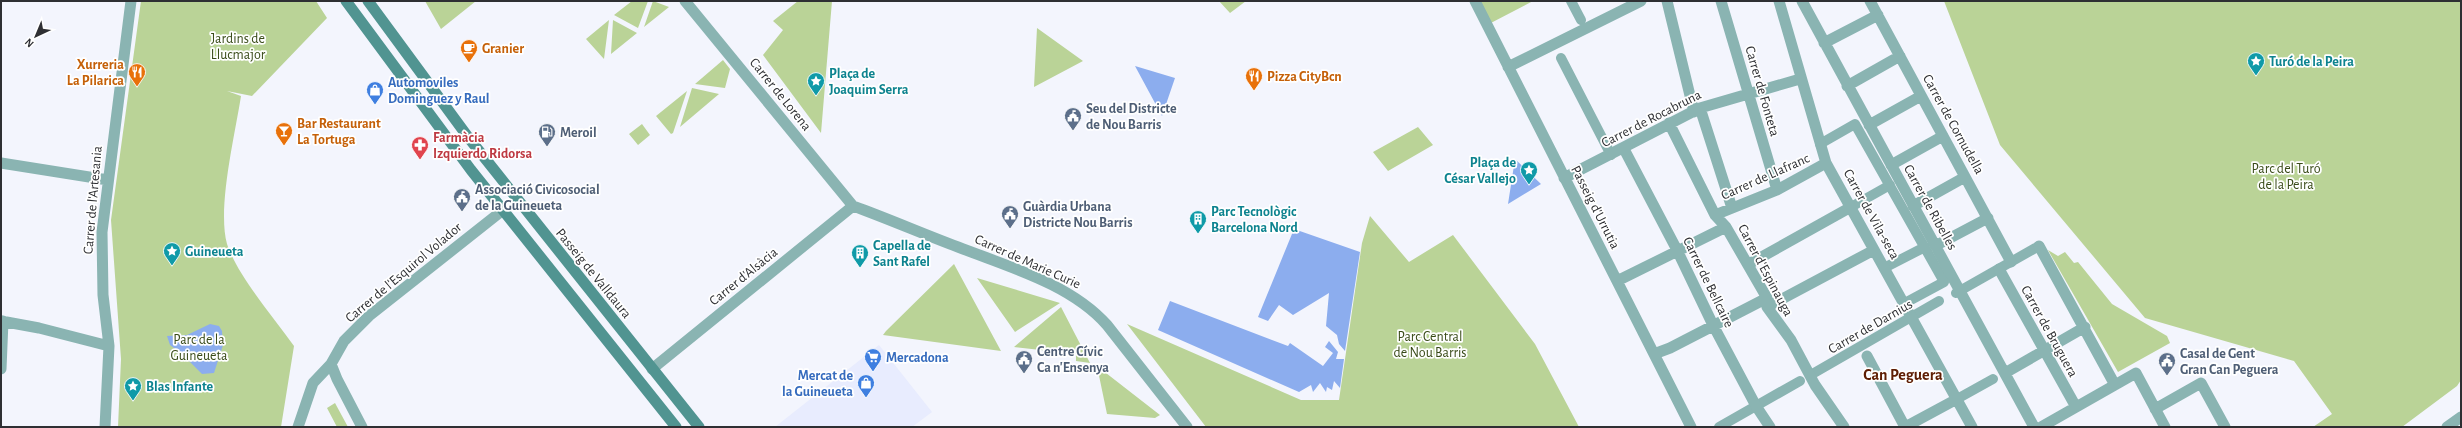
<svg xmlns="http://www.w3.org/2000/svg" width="2462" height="428" font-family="'Alegreya Sans',sans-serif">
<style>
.built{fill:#e8ecfe}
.green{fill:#bad397}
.water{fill:#8cadee}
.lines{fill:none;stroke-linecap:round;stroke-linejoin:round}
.pedestrian{stroke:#8ab4b2;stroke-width:10}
.minor{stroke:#8ab4b2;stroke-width:11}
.tertiary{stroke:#8ab4b2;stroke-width:11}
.secondary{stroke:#519491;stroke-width:11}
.labels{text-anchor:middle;stroke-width:3.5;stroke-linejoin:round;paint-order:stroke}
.park-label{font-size:14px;fill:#394b18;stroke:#fff}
.food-label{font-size:14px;font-weight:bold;fill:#c56008;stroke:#fff;text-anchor:start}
.culture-label{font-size:14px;font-weight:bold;fill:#0d838f;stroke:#fff;text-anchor:start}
.shop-label{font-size:14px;font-weight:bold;fill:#366cbe;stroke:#fff;text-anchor:start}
.street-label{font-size:14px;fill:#2e2f33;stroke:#fff}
.service-label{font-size:14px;font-weight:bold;fill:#4e5e75;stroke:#fff;text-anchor:start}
.health-label{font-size:14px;font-weight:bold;fill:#be3a42;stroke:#fff;text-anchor:start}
.quarter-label{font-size:16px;font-weight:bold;fill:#5e1d03;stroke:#fff}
</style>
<rect width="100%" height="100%" fill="#f3f5fd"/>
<!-- built -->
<path class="built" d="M 879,345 L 932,412 L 912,427 L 775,427 Z"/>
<!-- green -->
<path class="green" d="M 141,1 L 316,1 L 327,18 L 252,96 L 227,91 L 241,96 C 235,135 217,208 227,244 C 237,275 274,318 294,346 L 281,427 L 118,427 L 121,359 L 111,220 Z
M 425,1 L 476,1 L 441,29 Z
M 632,1 L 648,1 L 638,28 L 614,15 Z
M 653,1 L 669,7 L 644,27 Z
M 798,1 L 832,1 L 821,133 L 763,55 L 783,30 L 773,21 Z
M 1219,1 L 1246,1 L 1230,13 Z
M 1475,1 L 1533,1 L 1487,25 Z
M 1944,1 L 2461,1 L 2461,380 L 2457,386 L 2402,427 L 2313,427 L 2332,414 L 2294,361 L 2145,318 L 2000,145 Z
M 609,20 L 604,59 L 586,39 Z
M 613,20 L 637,33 L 611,54 Z
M 1037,28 L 1083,61 L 1034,87 Z
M 723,60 L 730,69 L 725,88 L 695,84 Z
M 692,88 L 719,94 L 680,127 Z
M 687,91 L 673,133 L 671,134 L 656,116 Z
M 642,124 L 650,135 L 638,145 L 629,134 Z
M 1418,127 L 1433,145 L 1388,171 L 1373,152 Z
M 1370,216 L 1409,262 L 1453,235 L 1535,344 L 1579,427 L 1206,427 L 1127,324 L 1301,400 L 1339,400 L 1362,243 Z
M 2048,250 L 2058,256 L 2065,252 L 2074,263 L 2078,262 L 2112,304 L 2167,336 L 2170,343 L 2118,372 Z
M 954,264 L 1001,351 L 883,335 L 886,331 Z
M 977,278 L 1060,303 L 1015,332 Z
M 1061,307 L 1090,363 L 1076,361 L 1076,354 L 1014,347 Z
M 1097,366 L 1160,415 L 1155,418 L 1107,414 Z
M 335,403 L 348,427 L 337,427 L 327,408 Z"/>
<!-- water -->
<path class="water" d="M 1135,66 L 1175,78 L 1162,116 Z
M 1515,159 L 1541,184 L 1508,204 Z
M 1294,229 L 1360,252 L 1345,351 L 1339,344 L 1337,335 L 1326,326 L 1329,293 L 1293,315 L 1279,305 L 1268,321 L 1258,317 Z
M 1170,301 L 1288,346 L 1290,343 L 1323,366 L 1333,353 L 1325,347 L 1329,341 L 1338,352 L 1336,359 L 1344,359 L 1340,388 L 1334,381 L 1332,390 L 1327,387 L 1326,392 L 1320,383 L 1313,392 L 1311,385 L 1299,392 L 1158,330 Z
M 210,324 L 219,326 L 222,331 L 223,345 L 214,373 L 202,374 L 182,354 L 170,345 L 167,336 L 187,335 Z"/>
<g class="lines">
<!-- pedestrian -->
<path class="pedestrian" d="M 1571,1 L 1581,20
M 1561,58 L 1611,155
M 1820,144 L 1855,124 L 1943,280 L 1944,282 L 1905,303
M 1851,207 L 1890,185
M 1884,268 L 1925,247
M 1956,293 L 2039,246
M 1814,373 L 1939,301
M 1957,399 L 1993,379
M 1719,427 L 1800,381"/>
<!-- minor -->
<path class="minor" d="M 685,1 L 853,206
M 1475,1 L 1691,427
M 1667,1 L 1694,112
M 1721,1 L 1777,190
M 1779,1 L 1826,163 L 1972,427
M 1802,1 L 2034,427
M 1870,1 L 2011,262
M 1824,43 L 1878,15
M 1508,67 L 1641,1
M 1847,86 L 1900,56
M 1700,108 L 1732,208
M 1669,123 L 1715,215 L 1726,227 L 1767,298 L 1767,307 L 1791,340 L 1815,385 L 1844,427
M 1869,125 L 1921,96
M 1624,149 L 1677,250 L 1713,325 L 1756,406 L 1770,427
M 1,163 L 108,180
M 1891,165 L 1943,136
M 1564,178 L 1700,108 L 1800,79
M 853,206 C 889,219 923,234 958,247 C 1009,267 1071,284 1107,325 L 1187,427
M 1913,206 L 1965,177
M 1715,215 L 1777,190 L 1826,163
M 1935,246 L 1988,218
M 2039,246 L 2115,385
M 1749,264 L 1851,207
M 1999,269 L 2076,407
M 1617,281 L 1726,227
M 1767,307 L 1874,250
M 1,321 L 39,328 L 109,346
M 1654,354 L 1670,348 L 1767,298
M 1867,356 L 1905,427
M 331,364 L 337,379 L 362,427
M 1,369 L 3,321
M 652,369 L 853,206
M 2005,373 L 2085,327
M 2155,409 L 2201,383 L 2225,427
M 105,427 L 109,346 L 103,295 L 102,232 L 131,1
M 298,427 L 313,383 L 331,364 L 344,341 L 369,316 L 503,210
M 1905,427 L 1957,399
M 2041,427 L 2136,373 L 2165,427"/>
<!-- tertiary -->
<path class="tertiary" d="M 2447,427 L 2461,417"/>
<!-- secondary -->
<path class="secondary" d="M 346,1 L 471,170 L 676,427
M 368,1 L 468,137 L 699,427"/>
</g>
<!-- icons -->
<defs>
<g id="cafe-pin" transform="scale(0.9)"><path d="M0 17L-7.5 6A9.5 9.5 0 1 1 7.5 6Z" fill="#e8710a" stroke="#fff"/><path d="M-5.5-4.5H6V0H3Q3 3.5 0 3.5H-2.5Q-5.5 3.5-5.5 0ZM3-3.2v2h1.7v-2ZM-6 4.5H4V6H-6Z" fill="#fff"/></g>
<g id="sight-pin" transform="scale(0.9)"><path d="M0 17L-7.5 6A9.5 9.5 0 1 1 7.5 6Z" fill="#0f9aa8" stroke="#fff"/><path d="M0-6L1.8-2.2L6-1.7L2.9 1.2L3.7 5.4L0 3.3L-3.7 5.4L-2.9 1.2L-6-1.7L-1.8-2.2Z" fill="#fff"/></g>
<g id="restaurant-pin" transform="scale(0.9)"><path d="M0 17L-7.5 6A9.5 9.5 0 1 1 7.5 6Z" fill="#e8710a" stroke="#fff"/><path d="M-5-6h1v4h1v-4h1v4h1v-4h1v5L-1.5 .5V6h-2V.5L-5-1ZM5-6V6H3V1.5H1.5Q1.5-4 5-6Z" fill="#fff"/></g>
<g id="shop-pin" transform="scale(0.9)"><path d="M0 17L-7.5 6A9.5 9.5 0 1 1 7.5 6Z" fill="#3f7fe0" stroke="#fff"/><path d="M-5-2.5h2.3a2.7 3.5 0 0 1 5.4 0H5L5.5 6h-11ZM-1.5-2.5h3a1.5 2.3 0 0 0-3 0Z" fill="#fff"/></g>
<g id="civic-pin" transform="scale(0.9)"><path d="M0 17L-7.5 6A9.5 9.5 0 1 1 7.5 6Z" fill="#5c6f8a" stroke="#fff"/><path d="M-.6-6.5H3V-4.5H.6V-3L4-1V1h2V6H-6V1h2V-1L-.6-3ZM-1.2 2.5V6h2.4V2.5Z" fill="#fff"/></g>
<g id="bar-pin" transform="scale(0.9)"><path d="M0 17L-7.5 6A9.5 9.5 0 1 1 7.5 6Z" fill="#e8710a" stroke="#fff"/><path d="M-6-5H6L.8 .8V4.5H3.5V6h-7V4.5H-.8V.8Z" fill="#fff"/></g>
<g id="fuel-pin" transform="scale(0.9)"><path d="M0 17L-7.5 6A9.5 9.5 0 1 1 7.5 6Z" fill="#5c6f8a" stroke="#fff"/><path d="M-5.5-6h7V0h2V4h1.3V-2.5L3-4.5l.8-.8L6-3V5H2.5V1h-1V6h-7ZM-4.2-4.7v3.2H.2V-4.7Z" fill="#fff"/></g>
<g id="pharmacy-pin" transform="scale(0.9)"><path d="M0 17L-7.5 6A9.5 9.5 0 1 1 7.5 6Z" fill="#e0444e" stroke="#fff"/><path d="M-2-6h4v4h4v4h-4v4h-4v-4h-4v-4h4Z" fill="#fff"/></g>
<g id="building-pin" transform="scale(0.9)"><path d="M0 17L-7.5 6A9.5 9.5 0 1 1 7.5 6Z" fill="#0f9aa8" stroke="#fff"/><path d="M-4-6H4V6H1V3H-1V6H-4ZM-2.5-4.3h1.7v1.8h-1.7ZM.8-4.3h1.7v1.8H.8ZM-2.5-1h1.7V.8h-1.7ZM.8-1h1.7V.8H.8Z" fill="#fff"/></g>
<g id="supermarket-pin" transform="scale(0.9)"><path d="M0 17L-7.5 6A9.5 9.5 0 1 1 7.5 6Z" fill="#3f7fe0" stroke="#fff"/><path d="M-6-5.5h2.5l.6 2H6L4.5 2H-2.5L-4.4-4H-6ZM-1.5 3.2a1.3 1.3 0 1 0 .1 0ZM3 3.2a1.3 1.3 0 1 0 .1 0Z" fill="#fff"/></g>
</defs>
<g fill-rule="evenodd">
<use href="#cafe-pin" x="469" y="48"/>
<use href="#sight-pin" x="2256" y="61"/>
<use href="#restaurant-pin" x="137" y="72"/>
<use href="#restaurant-pin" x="1254" y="76"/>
<use href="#sight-pin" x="816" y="81"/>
<use href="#shop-pin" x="375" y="90"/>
<use href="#civic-pin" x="1073" y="116"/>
<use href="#bar-pin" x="284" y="131"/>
<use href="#fuel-pin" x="547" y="132"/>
<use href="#pharmacy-pin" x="420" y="145"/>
<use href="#sight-pin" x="1529" y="170"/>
<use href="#civic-pin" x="462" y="197"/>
<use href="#civic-pin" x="1010" y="214"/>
<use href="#building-pin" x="1198" y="219"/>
<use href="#sight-pin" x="172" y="251"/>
<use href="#building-pin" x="860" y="253"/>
<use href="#supermarket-pin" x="873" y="357"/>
<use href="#civic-pin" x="1024" y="359"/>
<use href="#civic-pin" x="2167" y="361"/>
<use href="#shop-pin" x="866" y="383"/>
<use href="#sight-pin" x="133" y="386"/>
</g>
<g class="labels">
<!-- park labels -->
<g class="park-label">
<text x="238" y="43">Jardins de<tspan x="238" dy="16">Llucmajor</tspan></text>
<text x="2286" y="173">Parc del Turó<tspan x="2286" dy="16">de la Peira</tspan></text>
<text x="1430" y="341">Parc Central<tspan x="1430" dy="16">de Nou Barris</tspan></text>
<text x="199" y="344">Parc de la<tspan x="199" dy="16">Guineueta</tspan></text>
</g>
<!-- food labels -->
<g class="food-label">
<text x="482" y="53">Granier</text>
<text x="124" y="69" text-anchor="end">Xurreria<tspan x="124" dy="16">La Pilarica</tspan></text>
<text x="1267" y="81">Pizza CityBcn</text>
<text x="297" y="128">Bar Restaurant<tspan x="297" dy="16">La Tortuga</tspan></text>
</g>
<!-- culture labels -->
<g class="culture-label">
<text x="2269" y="66">Turó de la Peira</text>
<text x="829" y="78">Plaça de<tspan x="829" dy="16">Joaquim Serra</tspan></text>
<text x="1516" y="167" text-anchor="end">Plaça de<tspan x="1516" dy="16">César Vallejo</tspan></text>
<text x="1211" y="216">Parc Tecnològic<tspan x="1211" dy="16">Barcelona Nord</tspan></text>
<text x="873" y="250">Capella de<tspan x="873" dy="16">Sant Rafel</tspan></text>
<text x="185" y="256">Guineueta</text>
<text x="146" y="391">Blas Infante</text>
</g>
<!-- shop labels -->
<g class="shop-label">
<text x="388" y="87">Automoviles<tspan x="388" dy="16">Dominguez y Raul</tspan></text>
<text x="886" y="362">Mercadona</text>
<text x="853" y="380" text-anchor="end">Mercat de<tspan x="853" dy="16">la Guineueta</tspan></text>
</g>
<!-- street labels -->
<g class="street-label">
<text transform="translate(1763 91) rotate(74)" y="5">Carrer de Fonteta</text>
<text transform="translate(781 94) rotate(51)" y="5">Carrer de Lorena</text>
<text transform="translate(1651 118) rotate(-27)" y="5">Carrer de Rocabruna</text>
<text transform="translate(1954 124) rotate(61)" y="5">Carrer de Cornudella</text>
<text transform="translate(1765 176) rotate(-24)" y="5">Carrer de Llafranc</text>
<text transform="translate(92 200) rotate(-85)" y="5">Carrer de l'Artesania</text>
<text transform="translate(1596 207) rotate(63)" y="5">Passeig d'Urrutia</text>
<text transform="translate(1931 207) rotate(61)" y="5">Carrer de Ribelles</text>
<text transform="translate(1872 214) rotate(61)" y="5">Carrer de Vila-seca</text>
<text transform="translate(1028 261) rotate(24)" y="5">Carrer de Marie Curie</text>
<text transform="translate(1766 270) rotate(62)" y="5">Carrer d'Espinauga</text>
<text transform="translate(403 272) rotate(-40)" y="5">Carrer de l'Esquirol Volador</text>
<text transform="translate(594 273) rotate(51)" y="5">Passeig de Valldaura</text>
<text transform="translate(743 276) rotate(-39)" y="5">Carrer d'Alsàcia</text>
<text transform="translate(1709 282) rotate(64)" y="5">Carrer de Bellcaire</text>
<text transform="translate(1870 326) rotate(-30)" y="5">Carrer de Darnius</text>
<text transform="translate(2050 331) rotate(61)" y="5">Carrer de Bruguera</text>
</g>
<!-- service labels -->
<g class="service-label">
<text x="1086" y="113">Seu del Districte<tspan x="1086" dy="16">de Nou Barris</tspan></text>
<text x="560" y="137">Meroil</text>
<text x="475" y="194">Associació Civicosocial<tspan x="475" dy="16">de la Guineueta</tspan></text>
<text x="1023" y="211">Guàrdia Urbana<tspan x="1023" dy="16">Districte Nou Barris</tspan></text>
<text x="1037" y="356">Centre Cívic<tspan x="1037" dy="16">Ca n'Ensenya</tspan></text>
<text x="2180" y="358">Casal de Gent<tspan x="2180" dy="16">Gran Can Peguera</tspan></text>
</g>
<!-- health labels -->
<g class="health-label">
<text x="433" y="142">Farmàcia<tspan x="433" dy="16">Izquierdo Ridorsa</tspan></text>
</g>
<!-- quarter labels -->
<g class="quarter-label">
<text x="1903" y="380">Can Peguera</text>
</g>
</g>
<!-- border -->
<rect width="2462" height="428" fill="none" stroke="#2e2f33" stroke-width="4"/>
<!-- north arrow -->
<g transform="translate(36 36) rotate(224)" stroke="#ffffff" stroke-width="3" paint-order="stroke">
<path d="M0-3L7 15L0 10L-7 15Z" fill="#2e2f33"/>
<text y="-6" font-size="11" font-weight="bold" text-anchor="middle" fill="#2e2f33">N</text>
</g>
</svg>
